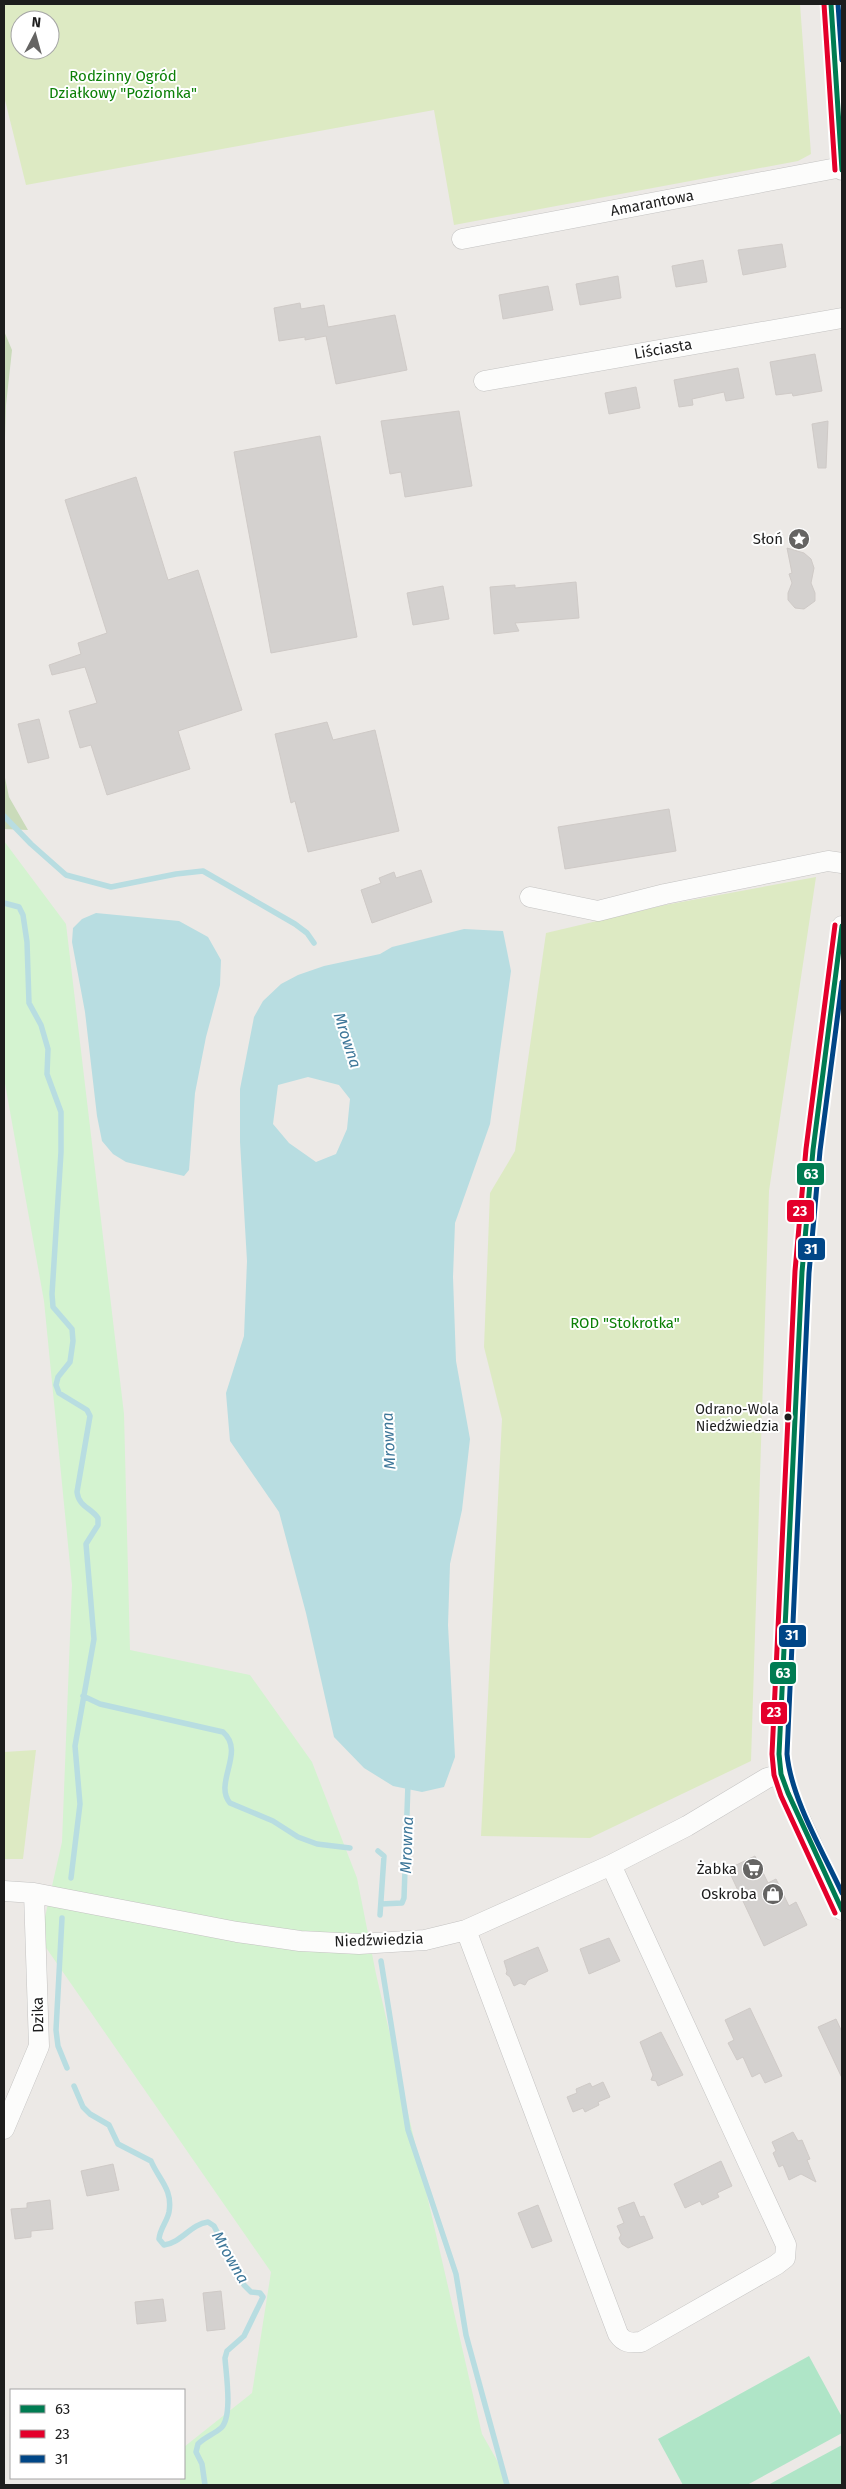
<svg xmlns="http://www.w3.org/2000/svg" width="846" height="2489" font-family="'Fira Sans',sans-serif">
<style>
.grass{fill:#ddeac3;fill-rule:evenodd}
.forest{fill:#cadbba}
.park{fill:#d4f3d0}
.pitch{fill:#afe5c7}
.water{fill:#b8dde1;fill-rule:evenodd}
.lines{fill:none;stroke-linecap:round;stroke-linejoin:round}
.stream{stroke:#b8dde1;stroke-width:5.5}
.building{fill:#d4d1cf;stroke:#cfcac7}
.minor-casing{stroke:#c4c3c2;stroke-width:21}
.minor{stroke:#fcfcfb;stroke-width:20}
.bus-1-casing{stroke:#fff;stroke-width:9}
.bus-2-casing{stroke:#fff;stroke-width:9}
.bus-3-casing{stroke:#fff;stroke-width:9}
.bus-1{stroke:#007c52;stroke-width:5}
.bus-2{stroke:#e4002b;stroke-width:5}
.bus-3{stroke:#004687;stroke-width:5}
.bus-dot{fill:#1d1d1d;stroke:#fff;stroke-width:2}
.labels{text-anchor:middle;stroke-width:4;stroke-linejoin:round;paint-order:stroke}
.bus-label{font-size:14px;fill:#1d1d1d;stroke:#fff;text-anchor:end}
.park-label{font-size:15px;fill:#0c8007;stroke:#fff}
.street-label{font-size:15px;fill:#1d1d1d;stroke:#fff}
.poi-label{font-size:15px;fill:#1d1d1d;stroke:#fff;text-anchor:end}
.water-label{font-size:16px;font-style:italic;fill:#3e7799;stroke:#fff}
.line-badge{stroke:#fff;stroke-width:2}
.badge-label{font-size:14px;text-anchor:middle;font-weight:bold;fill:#fff}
</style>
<rect width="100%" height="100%" fill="#ece9e6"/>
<!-- grass -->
<path class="grass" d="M 4,4 L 800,4 L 811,154 L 798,161 L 454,225 L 434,110 L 26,185 L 4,96 ZM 20,20 L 50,20 L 50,50 L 20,50 Z
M 816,877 L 769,1191 L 751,1761 L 590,1838 L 481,1836 L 502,1419 L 484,1347 L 490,1193 L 515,1151 L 546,933 L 665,905 Z
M 36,1750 L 23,1859 L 4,1859 L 4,1752 Z"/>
<!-- forest -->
<path class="forest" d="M 4,331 L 12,350 L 6,405 L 4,470 Z
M 4,773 L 9,797 L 28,830 L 4,829 Z"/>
<!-- park -->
<path class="park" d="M 4,841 L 66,924 L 124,1414 L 130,1650 L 250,1675 L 312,1762 L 357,1878 L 376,1974 L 482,2434 L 511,2485 L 180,2485 L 180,2478 L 184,2478 L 184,2447 L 252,2393 L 271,2272 L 40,1939 L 62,1842 L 72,1585 L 44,1301 L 4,1078 Z"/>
<!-- pitch -->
<path class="pitch" d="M 809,2356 L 842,2417 L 842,2433 L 747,2485 L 683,2485 L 658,2439 Z
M 842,2445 L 842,2485 L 768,2485 Z"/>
<!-- water -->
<path class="water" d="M 96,913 L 179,921 L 208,937 L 221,960 L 220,985 L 206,1037 L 195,1093 L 189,1170 L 184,1176 L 126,1162 L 113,1154 L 102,1141 L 97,1116 L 85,1012 L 72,942 L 73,928 L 82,919 Z
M 464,929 L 503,931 L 511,971 L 490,1124 L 455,1223 L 453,1277 L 456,1361 L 470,1439 L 462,1510 L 450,1564 L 448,1625 L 455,1757 L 444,1787 L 422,1792 L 393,1786 L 364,1768 L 334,1737 L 306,1613 L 279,1512 L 230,1441 L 226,1393 L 244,1336 L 247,1261 L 240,1142 L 240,1089 L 254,1017 L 263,1001 L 281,984 L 298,975 L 324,966 L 380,954 L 392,947 ZM 308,1077 L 339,1085 L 350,1099 L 347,1129 L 336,1154 L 316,1162 L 289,1143 L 273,1124 L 278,1085 Z"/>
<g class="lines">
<!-- stream -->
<path class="stream" d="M 4,816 L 31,844 L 66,875 L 111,887 L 176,874 L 203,871 L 295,924 L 307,933 L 314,943
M 4,903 L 19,907 L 23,915 L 27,942 L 29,1003 L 41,1025 L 48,1049 L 47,1074 L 61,1112 L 61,1152 L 52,1294 L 53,1307 L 72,1329 L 73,1341 L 70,1362 L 58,1377 L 56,1385 L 59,1393 L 87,1410 L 90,1416 L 77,1492 C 79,1507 90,1507 98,1518 L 98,1525 L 86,1544 L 94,1639 L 75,1746 L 80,1804 L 71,1878
M 83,1696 L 100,1704 L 223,1732 C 246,1752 213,1783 230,1803 L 273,1821 L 298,1837 L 317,1844 L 350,1848
M 378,1851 L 384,1856 L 380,1915
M 381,1904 L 402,1903 L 404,1898 L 408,1784
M 62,1918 L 56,2030 L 58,2046 L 67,2068
M 381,1961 L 408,2130 L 456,2274 L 466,2335 L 507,2485
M 74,2086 L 83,2107 L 90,2114 L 109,2125 L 118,2144 L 151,2161 C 159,2180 173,2189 169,2212 C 167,2222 160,2228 159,2239 L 164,2245 C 181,2243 191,2224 208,2222 L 214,2226 L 244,2285 L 251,2292 L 260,2293 L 263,2297 L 244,2336 L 227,2351 L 225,2358 C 226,2374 233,2417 221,2428 C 214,2434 205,2437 198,2444 L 196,2452 L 202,2464 L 205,2485"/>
</g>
<!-- building -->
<path class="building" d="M 782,244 L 786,267 L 743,275 L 738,250 Z
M 703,260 L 707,282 L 676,287 L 672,266 Z
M 618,276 L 621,298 L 580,305 L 576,284 Z
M 548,286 L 553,310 L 503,319 L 499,295 Z
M 300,303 L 301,309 L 324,305 L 328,327 L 395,315 L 407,370 L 336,384 L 326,336 L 305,340 L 305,337 L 279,341 L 274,308 Z
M 815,354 L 822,391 L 793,396 L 792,393 L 776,395 L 770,362 Z
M 738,368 L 744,398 L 726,401 L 724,392 L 692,399 L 693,405 L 679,407 L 674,380 Z
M 636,387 L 640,408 L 609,414 L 605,393 Z
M 459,411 L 472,486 L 405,497 L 401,472 L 390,474 L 381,421 Z
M 828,421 L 826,468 L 818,468 L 812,424 Z
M 320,436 L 357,637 L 271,653 L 234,452 Z
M 136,477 L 168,580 L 198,570 L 242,710 L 178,731 L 190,769 L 107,795 L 91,745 L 80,748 L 69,711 L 97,703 L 85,667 L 52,675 L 49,665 L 81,654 L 78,643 L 107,633 L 65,500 Z
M 787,548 L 804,553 L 811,559 L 814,568 L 811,583 L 815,593 L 815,601 L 804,609 L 795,608 L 788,600 L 788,593 L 792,583 L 789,574 L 792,573 Z
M 576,582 L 579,618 L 515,623 L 519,631 L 494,634 L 490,587 L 515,585 L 515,588 Z
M 443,586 L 449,619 L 413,625 L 407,593 Z
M 39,719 L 49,758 L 28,763 L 18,724 Z
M 327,722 L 333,740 L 375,730 L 399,831 L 308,852 L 295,801 L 291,803 L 275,734 Z
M 669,809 L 676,851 L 565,869 L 558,827 Z
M 421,870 L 432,902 L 372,923 L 361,890 L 381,883 L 379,878 L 394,872 L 396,878 Z
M 755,1856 L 768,1883 L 776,1879 L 789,1906 L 796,1902 L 807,1925 L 764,1946 L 728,1869 Z
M 609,1938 L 620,1961 L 589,1974 L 580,1949 Z
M 538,1947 L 548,1971 L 528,1980 L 525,1985 L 520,1983 L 514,1986 L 510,1977 L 506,1974 L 507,1971 L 504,1961 Z
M 750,2008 L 782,2076 L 765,2083 L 760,2073 L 752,2077 L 743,2057 L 737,2060 L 728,2043 L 734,2040 L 725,2020 Z
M 836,2019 L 842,2032 L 842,2078 L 818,2027 Z
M 661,2032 L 683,2075 L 658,2086 L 656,2081 L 651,2080 L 653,2075 L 640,2042 Z
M 603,2082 L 610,2097 L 598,2102 L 599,2105 L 585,2112 L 583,2108 L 573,2112 L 567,2097 L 577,2093 L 576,2089 L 590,2083 L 592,2087 Z
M 793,2132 L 798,2141 L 802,2140 L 810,2159 L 807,2160 L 816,2182 L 801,2174 L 789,2180 L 783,2165 L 779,2167 L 773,2153 L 776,2151 L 772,2142 Z
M 721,2161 L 732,2186 L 717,2193 L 719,2197 L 702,2205 L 700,2201 L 685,2208 L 674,2184 Z
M 113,2164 L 119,2190 L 87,2196 L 81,2171 Z
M 50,2200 L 53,2229 L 31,2231 L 31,2237 L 15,2239 L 11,2209 L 27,2208 L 27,2203 Z
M 634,2202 L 640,2217 L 644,2216 L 653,2238 L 628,2248 L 622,2244 L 619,2238 L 621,2235 L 617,2226 L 624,2223 L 618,2208 Z
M 538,2205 L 552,2241 L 532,2248 L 518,2213 Z
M 221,2291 L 225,2329 L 207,2331 L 203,2293 Z
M 163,2299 L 166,2321 L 137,2324 L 135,2302 Z"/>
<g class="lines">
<!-- minor casing -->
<g class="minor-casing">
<path id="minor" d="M 831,4 L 842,170
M 462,239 L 842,167
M 484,381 L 842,318
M 530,897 L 598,911 L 665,894 L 828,861 L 842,863
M 842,926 L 813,1150 L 802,1272 L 779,1754 L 781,1774 L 788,1793 L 842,1910
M 4,1891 L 34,1893 L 237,1932 L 300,1941 L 359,1944 L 425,1940 L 466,1930 L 611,1865 L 687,1826 L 767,1778 L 781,1774
M 466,1930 L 618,2334 C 624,2343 630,2343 641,2342 L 776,2265 L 785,2258 L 786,2245 L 611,1865
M 4,2129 L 39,2046 L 34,1893"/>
</g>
<!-- minor -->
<use href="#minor" class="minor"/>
<!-- bus-1 casing -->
<g class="bus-1-casing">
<path id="bus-1" d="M 831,4 L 842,170
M 842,926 L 813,1150 L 802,1272 L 779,1754 L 781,1774 L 788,1793 L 842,1910"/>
</g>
<!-- bus-2 casing -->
<g class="bus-2-casing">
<path id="bus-2" d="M 824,4 L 835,170
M 835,925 L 806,1149 L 795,1271 L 772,1754 L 774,1775 L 781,1796 L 835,1913"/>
</g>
<!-- bus-3 casing -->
<g class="bus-3-casing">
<path id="bus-3" d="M 838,4 L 842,60
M 842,982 L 820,1151 L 809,1273 L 787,1754 C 791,1798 823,1852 842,1893"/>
</g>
<!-- bus-1 -->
<use href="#bus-1" class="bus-1"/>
<!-- bus-2 -->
<use href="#bus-2" class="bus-2"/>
<!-- bus-3 -->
<use href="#bus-3" class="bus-3"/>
</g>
<!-- icons -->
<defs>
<g id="sight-disc" transform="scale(1.125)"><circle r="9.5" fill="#656463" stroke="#fff"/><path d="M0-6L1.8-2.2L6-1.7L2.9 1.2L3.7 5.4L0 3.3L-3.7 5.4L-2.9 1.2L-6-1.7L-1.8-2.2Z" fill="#fff"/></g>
<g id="supermarket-disc" transform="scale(1.125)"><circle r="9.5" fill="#656463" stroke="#fff"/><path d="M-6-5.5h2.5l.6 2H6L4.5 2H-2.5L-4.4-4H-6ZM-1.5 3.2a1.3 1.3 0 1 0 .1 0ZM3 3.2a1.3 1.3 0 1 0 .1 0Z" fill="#fff"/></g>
<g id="shop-disc" transform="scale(1.125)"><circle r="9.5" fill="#656463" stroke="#fff"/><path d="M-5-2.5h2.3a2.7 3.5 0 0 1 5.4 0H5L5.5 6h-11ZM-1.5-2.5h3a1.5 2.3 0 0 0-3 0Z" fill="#fff"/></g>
</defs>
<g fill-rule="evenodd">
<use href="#sight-disc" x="799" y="539"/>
<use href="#supermarket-disc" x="753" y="1869"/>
<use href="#shop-disc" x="773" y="1894"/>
</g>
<!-- markers -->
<circle class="bus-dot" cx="788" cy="1417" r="4.5"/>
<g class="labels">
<!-- bus labels -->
<g class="bus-label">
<text x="779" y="1414">Odrano-Wola<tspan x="779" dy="17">Niedźwiedzia</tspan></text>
</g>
<!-- park labels -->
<g class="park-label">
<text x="123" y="81">Rodzinny Ogród<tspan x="123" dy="17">Działkowy "Poziomka"</tspan></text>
<text x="625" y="1328">ROD "Stokrotka"</text>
</g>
<!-- street labels -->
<g class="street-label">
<text transform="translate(652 203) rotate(-11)" y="5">Amarantowa</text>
<text transform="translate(663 349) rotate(-10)" y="5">Liściasta</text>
<text transform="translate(379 1940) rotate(-2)" y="5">Niedźwiedzia</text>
<text transform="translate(38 2015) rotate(-91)" y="5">Dzika</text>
</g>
<!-- poi labels -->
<g class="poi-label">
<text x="783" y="544">Słoń</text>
<text x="737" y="1874">Żabka</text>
<text x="757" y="1899">Oskroba</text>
</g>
<!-- water labels -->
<g class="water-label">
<text transform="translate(348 1040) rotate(72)" y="6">Mrowna</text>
<text transform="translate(388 1441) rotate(-93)" y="6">Mrowna</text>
<text transform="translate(406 1845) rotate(-88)" y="6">Mrowna</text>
<text transform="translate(231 2257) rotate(60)" y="6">Mrowna</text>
</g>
</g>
<g class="line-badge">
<rect x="796" y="1162" width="29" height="24" rx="5" fill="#007c52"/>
<rect x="786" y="1199" width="29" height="24" rx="5" fill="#e4002b"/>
<rect x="797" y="1237" width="29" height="24" rx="5" fill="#004687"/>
<rect x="778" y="1624" width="29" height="24" rx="5" fill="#004687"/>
<rect x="769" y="1661" width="28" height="24" rx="5" fill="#007c52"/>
<rect x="760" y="1701" width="28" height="24" rx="5" fill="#e4002b"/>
</g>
<g class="badge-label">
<text x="811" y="1179">63</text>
<text x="800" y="1216">23</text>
<text x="811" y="1254">31</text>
<text x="792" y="1640">31</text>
<text x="783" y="1678">63</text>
<text x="774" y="1717">23</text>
</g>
<!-- border -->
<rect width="846" height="2489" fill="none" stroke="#1d1d1d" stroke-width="10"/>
<!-- legend -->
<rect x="10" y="2389" width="175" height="90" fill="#ffffff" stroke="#a5a5a5"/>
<rect x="20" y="2405" width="25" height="8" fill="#007c52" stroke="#a5a5a5"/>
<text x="55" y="2414" font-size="15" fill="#1d1d1d">63</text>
<rect x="20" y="2430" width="25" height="8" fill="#e4002b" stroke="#a5a5a5"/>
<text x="55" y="2439" font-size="15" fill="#1d1d1d">23</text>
<rect x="20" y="2455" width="25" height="8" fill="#004687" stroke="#a5a5a5"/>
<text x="55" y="2464" font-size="15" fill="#1d1d1d">31</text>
<!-- north arrow -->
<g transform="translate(35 35) rotate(6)"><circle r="24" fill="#ffffff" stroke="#a5a5a5"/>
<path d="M0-4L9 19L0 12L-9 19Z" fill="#656463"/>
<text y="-8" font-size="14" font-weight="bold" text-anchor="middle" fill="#1d1d1d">N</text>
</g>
</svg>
